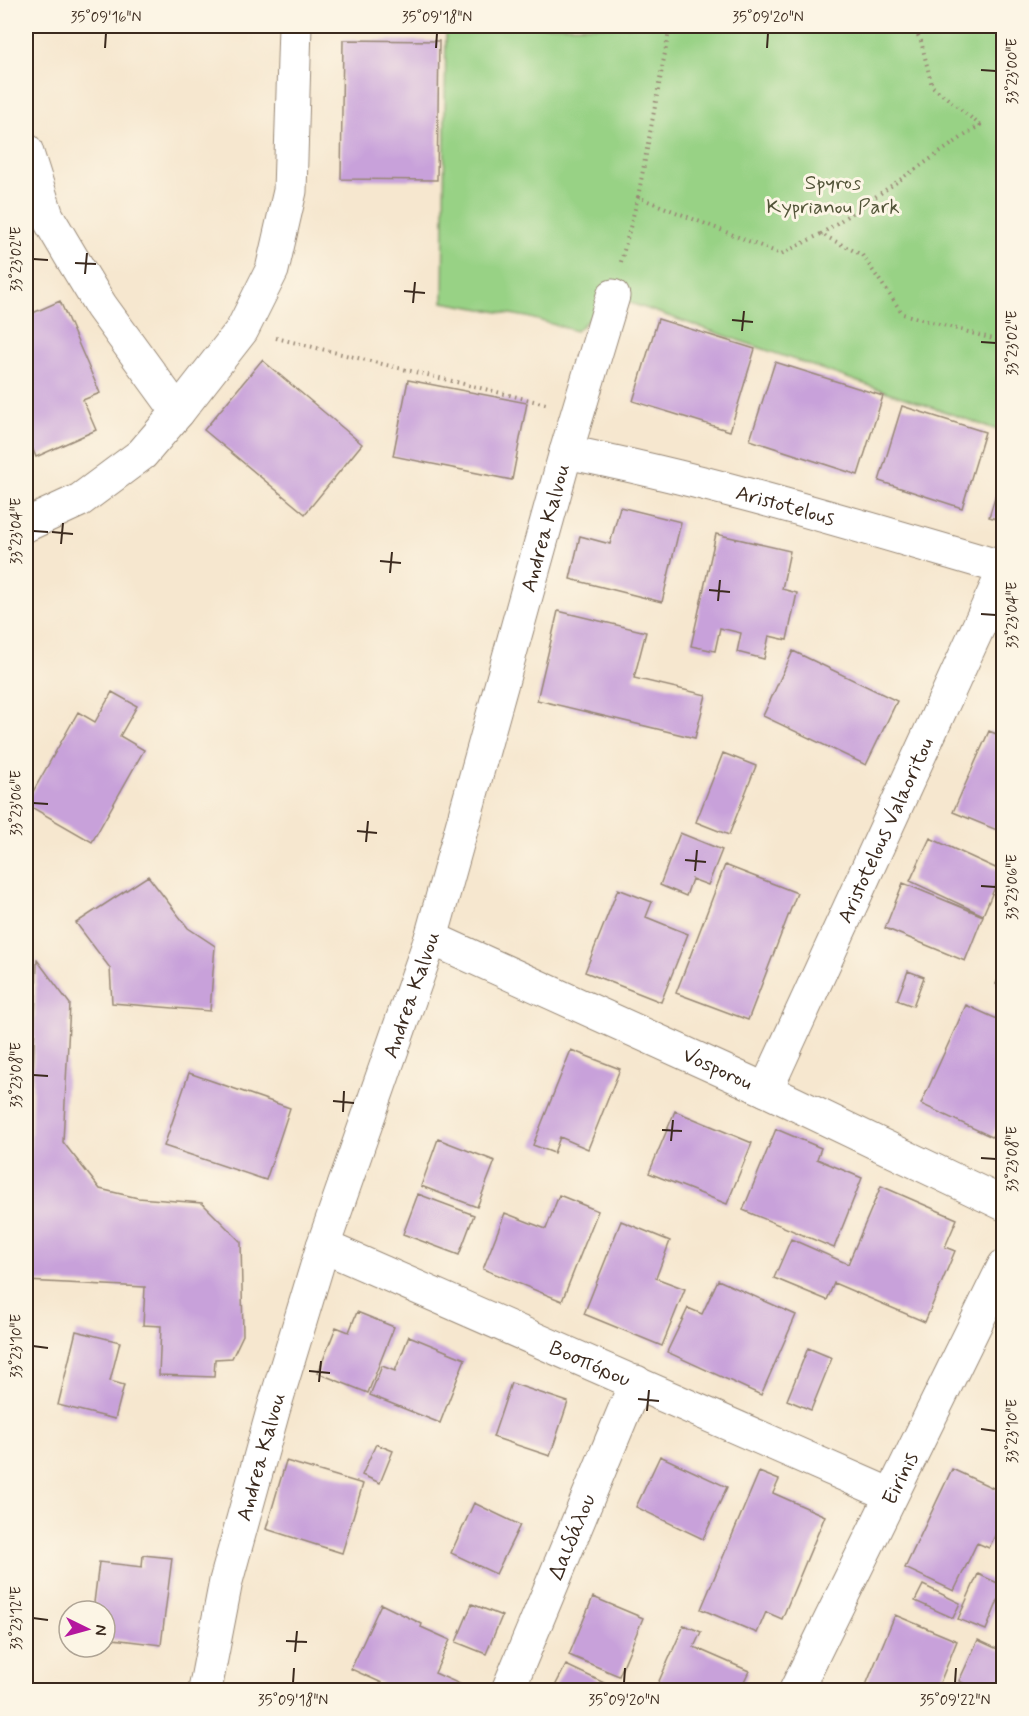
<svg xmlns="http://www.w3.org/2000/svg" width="1029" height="1716" font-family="Mynerve,sans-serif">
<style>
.green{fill:#98d285;stroke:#6a7e52;stroke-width:1.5}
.building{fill:#c8a1da}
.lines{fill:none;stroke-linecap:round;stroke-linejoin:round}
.street-casing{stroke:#988876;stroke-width:35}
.path{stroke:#988876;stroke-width:4;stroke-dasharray:1.5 4.5;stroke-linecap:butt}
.street{stroke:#fff;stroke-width:33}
.ticks{fill:none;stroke:#3b2a1e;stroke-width:2}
.labels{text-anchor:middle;stroke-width:6;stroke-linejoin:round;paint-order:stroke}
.park-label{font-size:21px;fill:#525438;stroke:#fcf5e5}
.street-label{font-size:21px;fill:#3b2a1e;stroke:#fcf5e5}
.neatline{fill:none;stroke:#3b2a1e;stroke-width:2}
.ticks-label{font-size:15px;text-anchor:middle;fill:#3b2a1e}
</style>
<rect width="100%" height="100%" fill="#fcf5e5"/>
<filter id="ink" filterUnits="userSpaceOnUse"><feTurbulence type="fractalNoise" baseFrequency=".0167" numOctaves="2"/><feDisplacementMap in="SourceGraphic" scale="12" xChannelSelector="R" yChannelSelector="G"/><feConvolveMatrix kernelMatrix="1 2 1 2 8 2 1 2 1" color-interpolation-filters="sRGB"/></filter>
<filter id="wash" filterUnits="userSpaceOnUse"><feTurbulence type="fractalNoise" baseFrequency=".008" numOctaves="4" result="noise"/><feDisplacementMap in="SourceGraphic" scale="24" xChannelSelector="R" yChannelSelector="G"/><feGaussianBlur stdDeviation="1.35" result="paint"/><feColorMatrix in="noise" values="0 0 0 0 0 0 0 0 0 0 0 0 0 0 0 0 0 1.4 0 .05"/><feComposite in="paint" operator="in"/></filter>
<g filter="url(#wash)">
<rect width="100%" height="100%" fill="#f6e7cf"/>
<!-- green -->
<path class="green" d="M 446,26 L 1003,26 L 1003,432 L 613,297 L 576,331 L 527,317 L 443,302 Z"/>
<g id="blocks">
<!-- building -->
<path class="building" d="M 343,40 L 439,41 L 437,180 L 341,179 Z
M 60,301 L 100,393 L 83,400 L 96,430 L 36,457 L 26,434 L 26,316 Z
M 658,319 L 755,349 L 730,431 L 633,401 Z
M 262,360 L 362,444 L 305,514 L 204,430 Z
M 775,362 L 883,396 L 858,475 L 750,440 Z
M 408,380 L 527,403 L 512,480 L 393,456 Z
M 902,406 L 985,432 L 962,508 L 879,481 Z
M 1003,471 L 1004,471 L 1004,521 L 989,517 Z
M 620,507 L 681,522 L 662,602 L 570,579 L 580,536 L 610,544 Z
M 716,534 L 790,551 L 782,589 L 797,593 L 787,640 L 769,636 L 764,659 L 737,652 L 741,633 L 720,628 L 715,651 L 691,646 Z
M 558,611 L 646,632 L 634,678 L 706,695 L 695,738 L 537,700 Z
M 793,651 L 897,701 L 866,765 L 763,716 Z
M 112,692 L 137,706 L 120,736 L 144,750 L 92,842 L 26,804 L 78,712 L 95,722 Z
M 989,731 L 1004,737 L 1004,833 L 953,812 Z
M 723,753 L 756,766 L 729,835 L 696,822 Z
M 680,833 L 722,850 L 708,885 L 692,879 L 686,896 L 660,885 Z
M 930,838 L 1002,871 L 983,915 L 910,881 Z
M 725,865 L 797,893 L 748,1020 L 676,993 Z
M 148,876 L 188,928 L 215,946 L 210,1011 L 112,1003 L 110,968 L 76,923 Z
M 903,883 L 983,916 L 965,961 L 885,928 Z
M 618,889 L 652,902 L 646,917 L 688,934 L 661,1002 L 585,972 Z
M 37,960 L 70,1004 L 63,1142 L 100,1189 L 138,1198 L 202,1203 L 241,1242 L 243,1335 L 232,1358 L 215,1359 L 214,1377 L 159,1375 L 161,1326 L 143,1325 L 145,1287 L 26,1281 Z
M 1004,966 L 1004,987 L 996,984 Z
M 908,971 L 924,977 L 913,1006 L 897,1000 Z
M 966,1005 L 1004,1022 L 1004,1121 L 1000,1120 L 992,1137 L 921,1104 Z
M 571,1050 L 620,1069 L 588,1149 L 560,1137 L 554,1153 L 533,1145 Z
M 189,1073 L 290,1108 L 266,1180 L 164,1146 Z
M 675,1111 L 752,1143 L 727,1204 L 649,1173 Z
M 776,1129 L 821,1148 L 817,1159 L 862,1178 L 834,1248 L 743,1210 Z
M 438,1139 L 495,1161 L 477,1207 L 421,1186 Z
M 881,1186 L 957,1219 L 945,1247 L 955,1251 L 925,1322 L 834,1283 L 827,1300 L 774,1278 L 791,1239 L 848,1264 Z
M 418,1194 L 474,1215 L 459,1255 L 403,1234 Z
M 559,1195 L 598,1211 L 562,1301 L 483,1269 L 505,1213 L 546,1229 Z
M 621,1221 L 670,1241 L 656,1278 L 685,1289 L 662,1346 L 584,1314 Z
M 718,1280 L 796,1315 L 761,1395 L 667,1352 L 688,1308 L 702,1314 Z
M 357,1312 L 394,1327 L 368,1393 L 318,1373 L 336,1327 L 349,1332 Z
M 76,1331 L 120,1342 L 110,1381 L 124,1385 L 115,1419 L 58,1405 Z
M 409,1336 L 465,1359 L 440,1423 L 370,1395 L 382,1366 L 395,1371 Z
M 808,1348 L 832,1358 L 811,1410 L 787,1400 Z
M 511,1383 L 568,1402 L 550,1456 L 493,1437 Z
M 376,1444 L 393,1451 L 380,1483 L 362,1475 Z
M 660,1456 L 727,1487 L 703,1539 L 636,1507 Z
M 286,1461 L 363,1484 L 342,1553 L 266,1529 Z
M 952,1469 L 1004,1493 L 1004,1517 L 989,1548 L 977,1543 L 954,1591 L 905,1568 Z
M 759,1472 L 779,1480 L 773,1493 L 825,1516 L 782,1619 L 766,1612 L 757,1633 L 701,1609 Z
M 474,1503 L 520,1525 L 496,1574 L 451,1553 Z
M 143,1555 L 172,1558 L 161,1645 L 105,1638 L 105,1611 L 93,1611 L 99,1562 L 142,1567 Z
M 978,1574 L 1004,1586 L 986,1630 L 958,1619 Z
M 923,1585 L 960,1603 L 953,1618 L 915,1601 Z
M 593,1597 L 643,1618 L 619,1676 L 569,1655 Z
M 381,1604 L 422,1624 L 421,1627 L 450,1640 L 435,1673 L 460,1684 L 457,1690 L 379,1690 L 382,1683 L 351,1669 Z
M 472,1604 L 502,1616 L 486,1654 L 456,1642 Z
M 895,1615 L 957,1641 L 937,1690 L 864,1690 Z
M 684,1625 L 701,1632 L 694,1647 L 749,1671 L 740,1690 L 655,1690 Z
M 978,1640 L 1004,1652 L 1004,1690 L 977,1690 L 959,1681 Z
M 566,1665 L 619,1690 L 553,1690 Z"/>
</g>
</g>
<g filter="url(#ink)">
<use href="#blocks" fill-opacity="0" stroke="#988876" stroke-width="1.5"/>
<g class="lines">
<!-- street casing -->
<g class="street-casing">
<g id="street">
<path d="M 26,150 L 47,216 L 73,260 L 101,306 L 178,412"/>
<path id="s1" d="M 566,452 C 714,481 859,526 1004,568"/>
<path d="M 26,525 L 80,500 L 142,454 L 178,412 L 242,330 L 272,270 L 290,191 L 295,26"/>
<path id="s2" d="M 431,938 L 766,1090 L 1004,1204"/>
<path id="s3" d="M 766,1090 L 1004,571"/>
<path id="s4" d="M 323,1246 L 891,1495"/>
<path id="s5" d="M 205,1690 L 226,1581 L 273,1411 L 323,1246 L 431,938 L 566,452 L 613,296"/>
<path id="s6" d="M 508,1690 L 636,1382"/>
<path id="s7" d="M 796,1690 L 1004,1266"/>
</g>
</g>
<!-- path -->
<path class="path" d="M 638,197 L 670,26
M 821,234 L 980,125 L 932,86 L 921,41 L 913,26
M 621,262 L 638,197 L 781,254 L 821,234 L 862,255 L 903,314 L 1004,342
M 276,338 L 546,404"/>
<!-- street -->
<use href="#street" class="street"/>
</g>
</g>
<!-- ticks -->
<path class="ticks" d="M 105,48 L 106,33M 436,48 L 437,33M 767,48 L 768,33M 981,70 L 996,71M 33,259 L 48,260M 75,263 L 96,264M 85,274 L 87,253M 404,291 L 425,293M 413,303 L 415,282M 732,320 L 753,322M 742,331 L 744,311M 981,342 L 996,343M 33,531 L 48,532M 52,532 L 73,534M 61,544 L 63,523M 380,561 L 401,563M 390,573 L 392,552M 709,590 L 730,592M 718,601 L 720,580M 981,614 L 996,615M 33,803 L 48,804M 357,831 L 377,833M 366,842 L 368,821M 685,860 L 706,862M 695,871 L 697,850M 981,886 L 996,887M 33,1075 L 48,1076M 333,1101 L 354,1103M 343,1112 L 344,1091M 662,1130 L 682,1131M 671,1141 L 673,1120M 981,1158 L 996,1159M 33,1346 L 48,1348M 309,1371 L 330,1373M 319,1382 L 321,1361M 638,1399 L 659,1401M 647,1411 L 649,1390M 981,1429 L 996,1431M 33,1618 L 48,1620M 286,1641 L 307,1642M 295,1652 L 297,1631M 293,1683 L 294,1668M 624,1683 L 625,1668M 955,1683 L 956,1668"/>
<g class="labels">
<!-- park labels -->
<g class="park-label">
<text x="833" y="189">Spyros<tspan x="833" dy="24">Kyprianou Park</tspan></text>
</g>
<!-- street labels -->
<g class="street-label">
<text dy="7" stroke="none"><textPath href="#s1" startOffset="226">Aristotelous</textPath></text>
<text dy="7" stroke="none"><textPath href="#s5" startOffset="1212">Andrea Kalvou</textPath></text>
<text dy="7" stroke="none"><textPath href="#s3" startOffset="286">Aristotelous Valaoritou</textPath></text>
<text dy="7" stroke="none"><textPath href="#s5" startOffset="726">Andrea Kalvou</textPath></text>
<text dy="7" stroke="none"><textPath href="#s2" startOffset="315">Vosporou</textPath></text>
<text dy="7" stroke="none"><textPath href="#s4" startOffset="292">Βοσπόρου</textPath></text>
<text dy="7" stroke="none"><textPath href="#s5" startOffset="240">Andrea Kalvou</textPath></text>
<text dy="7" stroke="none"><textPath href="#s7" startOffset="236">Eirinis</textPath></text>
<text dy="7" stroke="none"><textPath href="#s6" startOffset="166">Δαιδάλου</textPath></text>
</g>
</g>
<!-- margin -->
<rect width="1029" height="1716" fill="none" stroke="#fcf5e5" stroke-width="66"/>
<!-- north arrow -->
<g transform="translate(87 1629) rotate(95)"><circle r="28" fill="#fcf5e5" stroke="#afa495" stroke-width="1.5"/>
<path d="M0-4.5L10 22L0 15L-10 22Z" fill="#b5179e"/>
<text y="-9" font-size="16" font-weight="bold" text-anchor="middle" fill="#3b2a1e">N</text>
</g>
<rect x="33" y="33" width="963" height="1650" class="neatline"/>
<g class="ticks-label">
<text x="106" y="22">35°09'16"N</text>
<text x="437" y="22">35°09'18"N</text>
<text x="768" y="22">35°09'20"N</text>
<text transform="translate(1012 71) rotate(-90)" y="5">33°23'00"E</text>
<text transform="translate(16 259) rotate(-90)" y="5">33°23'02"E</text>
<text transform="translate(1012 343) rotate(-90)" y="5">33°23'02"E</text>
<text transform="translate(16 531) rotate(-90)" y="5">33°23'04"E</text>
<text transform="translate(1012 615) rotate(-90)" y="5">33°23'04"E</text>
<text transform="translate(16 803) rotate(-90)" y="5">33°23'06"E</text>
<text transform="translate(1012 887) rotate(-90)" y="5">33°23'06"E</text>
<text transform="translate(16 1075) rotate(-90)" y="5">33°23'08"E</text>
<text transform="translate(1012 1159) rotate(-90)" y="5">33°23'08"E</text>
<text transform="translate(16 1346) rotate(-90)" y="5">33°23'10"E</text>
<text transform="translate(1012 1431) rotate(-90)" y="5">33°23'10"E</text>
<text transform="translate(16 1618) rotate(-90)" y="5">33°23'12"E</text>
<text x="293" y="1705">35°09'18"N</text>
<text x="624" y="1705">35°09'20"N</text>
<text x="955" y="1705">35°09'22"N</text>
</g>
</svg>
